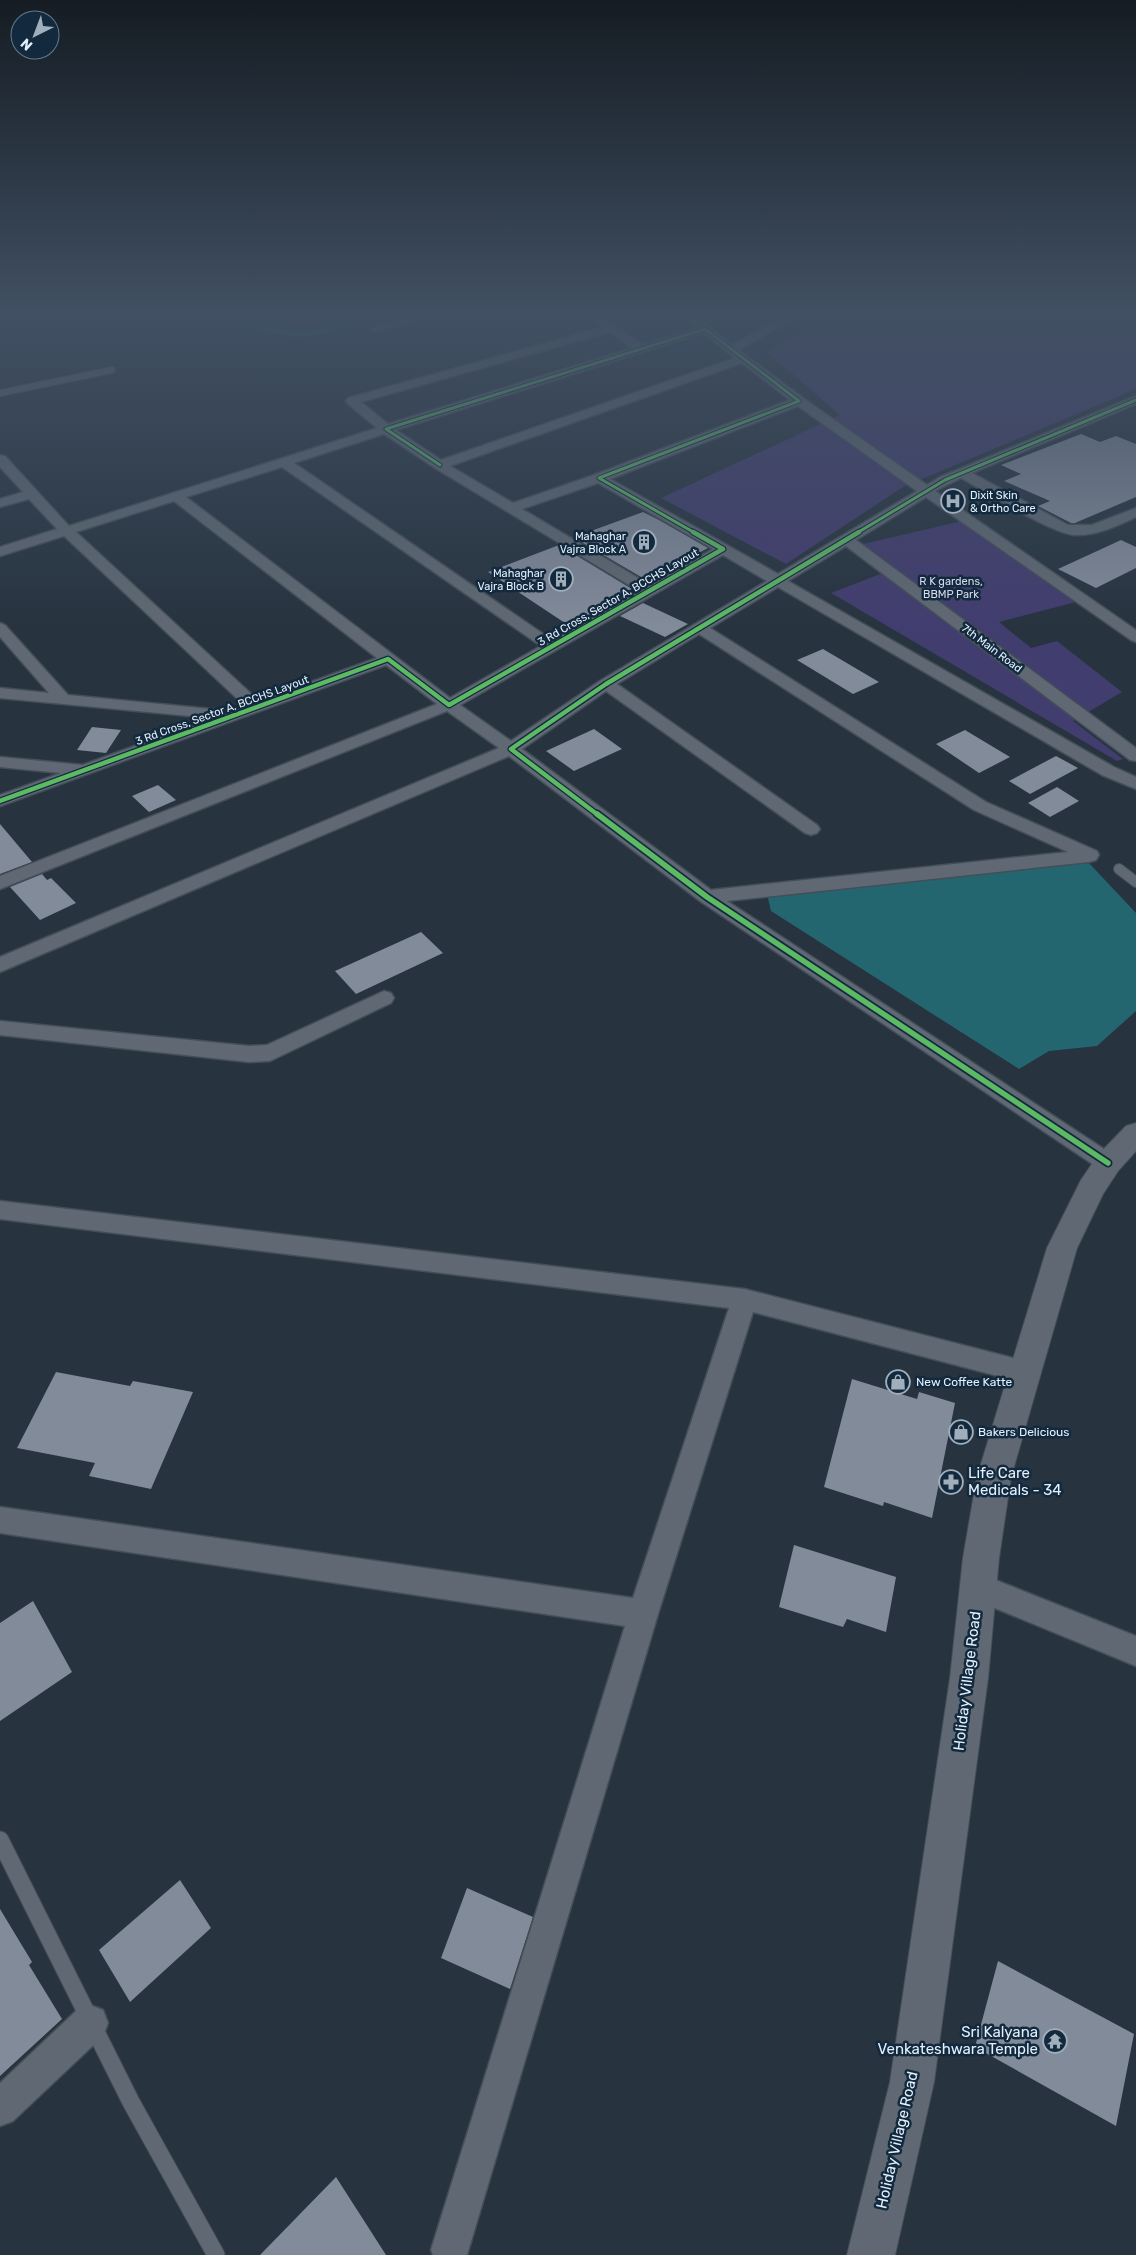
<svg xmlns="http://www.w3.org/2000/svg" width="1136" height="2255" font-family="Rubik,sans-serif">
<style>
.green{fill:#423d6f}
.water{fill:#24666f}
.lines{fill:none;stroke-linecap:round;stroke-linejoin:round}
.stream{stroke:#24666f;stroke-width:5}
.building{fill:#828b9a}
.lane-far2-casing{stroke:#434e58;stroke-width:8}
.lane-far1-casing{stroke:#434e58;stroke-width:12}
.lane-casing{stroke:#434e58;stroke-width:19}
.street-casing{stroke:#434e58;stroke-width:3}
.secondary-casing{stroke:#434e58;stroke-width:2}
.lane-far2{stroke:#606973;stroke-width:6}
.lane-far1{stroke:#606973;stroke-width:10}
.lane{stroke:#606973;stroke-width:17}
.street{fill:#606973;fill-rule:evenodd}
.secondary{fill:#606973;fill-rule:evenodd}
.cycleway-far2-casing{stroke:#132a3e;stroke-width:5}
.cycleway-far1-casing{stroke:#132a3e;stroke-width:7}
.cycleway-casing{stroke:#132a3e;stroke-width:9}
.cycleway-far2{stroke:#5cba63;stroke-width:3}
.cycleway-far1{stroke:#5cba63;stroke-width:4.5}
.cycleway{stroke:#5cba63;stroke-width:5.5}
.labels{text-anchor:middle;stroke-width:5;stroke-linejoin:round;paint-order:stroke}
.far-poi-label{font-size:11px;fill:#e2f0fe;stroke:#132a3e;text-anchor:end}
.far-park-label{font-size:11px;fill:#d9d9ee;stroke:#132a3e}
.far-street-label{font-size:11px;fill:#e2f0fe;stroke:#132a3e}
.poi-label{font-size:12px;fill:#e2f0fe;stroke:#132a3e;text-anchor:start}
.near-poi-label{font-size:15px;fill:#e2f0fe;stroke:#132a3e;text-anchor:start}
.near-street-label{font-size:15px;fill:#e2f0fe;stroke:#132a3e}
</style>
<rect width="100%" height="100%" fill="#27333f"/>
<!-- green -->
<path class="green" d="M 826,313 L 1136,313 L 1136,389 L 903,487 L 786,564 L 661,498 L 840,415 L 767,352 Z
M 962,521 L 1076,602 L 999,622 L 1031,648 L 1057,641 L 1122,692 L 1073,721 L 1123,759 L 1117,761 L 831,593 L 896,568 L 863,544 Z"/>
<!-- water -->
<path class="water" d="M 1088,862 L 1136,913 L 1136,1011 L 1097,1046 L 1049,1051 L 1019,1069 L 771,911 L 767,894 Z"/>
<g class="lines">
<!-- stream -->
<path class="stream" d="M 221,313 C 269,330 312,351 355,313"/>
</g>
<!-- building -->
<path class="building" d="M 1081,434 L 1100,442 L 1116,436 L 1136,444 L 1136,497 L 1075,523 L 1071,523 L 1038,506 L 1050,501 L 1004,481 L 1021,474 L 1001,465 Z
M 643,512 L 659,520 L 708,548 L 689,558 L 691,560 L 665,570 L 668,572 L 660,575 L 662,576 L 648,581 L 576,539 L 582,537 L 580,535 Z
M 1121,540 L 1136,547 L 1136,568 L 1096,588 L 1058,569 Z
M 559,545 L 632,589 L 621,593 L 627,596 L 593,615 L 568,625 L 488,572 Z
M 643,603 L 688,624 L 665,637 L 620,616 Z
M 823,649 L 879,682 L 853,694 L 797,660 Z
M 92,727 L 121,730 L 106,753 L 77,750 Z
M 594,729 L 622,749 L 574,771 L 546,751 Z
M 965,730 L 1010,757 L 979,773 L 936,744 Z
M 1056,756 L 1078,768 L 1030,794 L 1009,781 Z
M 158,785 L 176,800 L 149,812 L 132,796 Z
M 1057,787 L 1079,801 L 1050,817 L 1028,803 Z
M 0,824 L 32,862 L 0,874 Z
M 42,874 L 47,880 L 51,878 L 76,903 L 40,920 L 10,887 Z
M 421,932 L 443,953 L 356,994 L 335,971 Z
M 56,1372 L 130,1386 L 133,1381 L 193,1392 L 151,1489 L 89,1476 L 95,1463 L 17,1448 Z
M 852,1379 L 917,1399 L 919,1392 L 955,1403 L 932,1518 L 884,1502 L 883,1506 L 824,1487 Z
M 794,1545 L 896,1577 L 886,1632 L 847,1619 L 843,1627 L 779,1607 Z
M 33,1601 L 72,1672 L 0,1721 L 0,1623 Z
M 180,1880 L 211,1928 L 130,2002 L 99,1950 Z
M 467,1888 L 533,1917 L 510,1989 L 441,1958 Z
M 0,1909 L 32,1962 L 29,1965 L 62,2019 L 0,2076 Z
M 998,1961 L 1134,2034 L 1116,2126 L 975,2047 Z
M 336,2177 L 386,2255 L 260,2255 Z"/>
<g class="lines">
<!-- lane-far2 casing -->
<g class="lane-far2-casing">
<path id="lane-far2" d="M 0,393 L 112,370"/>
</g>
<!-- lane-far1 casing -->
<g class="lane-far1-casing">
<path id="lane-far1" d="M 1119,869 L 1136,882"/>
</g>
<!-- lane casing -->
<g class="lane-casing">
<path id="lane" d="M 0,1840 L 131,2102 L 216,2255"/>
</g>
<!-- street casing -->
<g class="street-casing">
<path id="street" d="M 422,313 L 441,313 L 376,332 L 370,329 L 372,327 Z
M 586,313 L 599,313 L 643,345 L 697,328 L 680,313 L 692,313 L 732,345 L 789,313 L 803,313 L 739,350 L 803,398 L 927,485 L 940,477 L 1136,396 L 1136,404 L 972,473 L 1068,525 L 1092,525 L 1136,508 L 1136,517 C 1117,526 1096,536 1074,535 C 1048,532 987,492 961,478 L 935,491 L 1136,630 L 1136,642 L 1131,640 L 926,497 L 856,540 L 1136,748 L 1136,761 L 1130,760 L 846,546 L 788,581 L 1114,767 L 1136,777 L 1136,789 L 1102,775 L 778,587 L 710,628 L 986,802 L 1097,851 L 1099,855 L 1096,860 L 1089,862 L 727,901 L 1116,1157 L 1120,1163 L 1116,1169 L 1108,1172 L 1100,1169 L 700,901 L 509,756 L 0,972 L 0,957 L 499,748 L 447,711 L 0,889 L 0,876 L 437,704 L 386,665 L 0,806 L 0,795 L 61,773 L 0,767 L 0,757 L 83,765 L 211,718 L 0,698 L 0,688 L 49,693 L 0,637 L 0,623 L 5,625 L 68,695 L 231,711 L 245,706 L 64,536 L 0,556 L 0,547 L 57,529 L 29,499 L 0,507 L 0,499 L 23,492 L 0,467 L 0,455 L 5,456 L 69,526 L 377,428 L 348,404 L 346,401 L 348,398 L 603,327 ZM 610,332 L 632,348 L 388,424 L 361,402 ZM 703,333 L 735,358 L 441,460 L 396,430 ZM 742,363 L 790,400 L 594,475 L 513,503 L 450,466 ZM 798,406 L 917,491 L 778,574 L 610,479 ZM 384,434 L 435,468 L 639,591 L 552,640 L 294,463 ZM 282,467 L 541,646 L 450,698 L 186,497 ZM 598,483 L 713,549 L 650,585 L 522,509 ZM 174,501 L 377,658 L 259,701 L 76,532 ZM 723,555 L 767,581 L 600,681 L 511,741 L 460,705 ZM 699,634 L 974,810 L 1068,852 L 711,890 L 522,749 L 606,691 L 805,833 L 811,835 L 817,833 L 820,829 L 817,825 L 617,684 Z
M 384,991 L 391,993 L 394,998 L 391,1003 L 270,1061 L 249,1062 L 0,1035 L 0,1021 L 249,1046 L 267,1045 Z
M 0,1201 L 744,1289 L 1025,1361 L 1034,1364 L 1038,1372 L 1034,1380 L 1025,1383 L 753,1312 L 658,1614 L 467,2255 L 433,2255 L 431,2250 L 625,1626 L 0,1533 L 0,1507 L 633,1598 L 729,1308 L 0,1219 Z
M 978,1573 L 1136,1636 L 1136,1666 L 968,1597 L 963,1587 L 968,1577 Z
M 90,2005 L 103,2010 L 108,2023 L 103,2036 L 13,2121 L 0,2126 L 0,2083 L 77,2010 Z"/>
</g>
<!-- secondary casing -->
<g class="secondary-casing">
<path id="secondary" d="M 1136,1123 L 1136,1151 L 1118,1171 L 1103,1194 L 1077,1248 L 1011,1477 L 999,1558 L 988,1678 L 934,2082 L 895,2255 L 847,2255 L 890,2082 L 950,1678 L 963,1558 L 977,1477 L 1047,1248 L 1081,1180 L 1098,1155 L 1126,1126 Z"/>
</g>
<!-- lane-far2 -->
<use href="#lane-far2" class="lane-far2"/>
<!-- lane-far1 -->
<use href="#lane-far1" class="lane-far1"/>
<!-- lane -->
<use href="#lane" class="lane"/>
<!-- street -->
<use href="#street" class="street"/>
<!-- secondary -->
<use href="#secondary" class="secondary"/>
<!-- cycleway-far2 casing -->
<g class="cycleway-far2-casing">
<path id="cycleway-far2" d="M 440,465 L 386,429 L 705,329 L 799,401 L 599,478 L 695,533
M 857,533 L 945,480 L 1136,400"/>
</g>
<!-- cycleway-far1 casing -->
<g class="cycleway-far1-casing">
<path id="cycleway-far1" d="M 0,801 L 388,659 L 449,705 L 723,549 L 693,532
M 598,815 L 511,749 L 606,684 L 859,532"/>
</g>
<!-- cycleway casing -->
<g class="cycleway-casing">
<path id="cycleway" d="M 597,814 L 707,897 L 1108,1163"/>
</g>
<!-- cycleway-far2 -->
<use href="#cycleway-far2" class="cycleway-far2"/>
<!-- cycleway-far1 -->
<use href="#cycleway-far1" class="cycleway-far1"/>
<!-- cycleway -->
<use href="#cycleway" class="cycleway"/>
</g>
<!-- sky -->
<linearGradient id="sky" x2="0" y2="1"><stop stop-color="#151c23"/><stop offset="0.5" stop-color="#415063"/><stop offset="1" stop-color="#415063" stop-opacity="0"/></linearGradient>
<rect width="1136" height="629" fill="url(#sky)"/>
<!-- icons -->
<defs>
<g id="hospital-ring" transform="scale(1.25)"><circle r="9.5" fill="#132a3e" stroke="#a1aebb" stroke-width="1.5"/><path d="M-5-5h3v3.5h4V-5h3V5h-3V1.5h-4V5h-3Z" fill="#a1aebb"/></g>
<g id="building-ring" transform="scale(1.25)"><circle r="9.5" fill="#132a3e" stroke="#a1aebb" stroke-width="1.5"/><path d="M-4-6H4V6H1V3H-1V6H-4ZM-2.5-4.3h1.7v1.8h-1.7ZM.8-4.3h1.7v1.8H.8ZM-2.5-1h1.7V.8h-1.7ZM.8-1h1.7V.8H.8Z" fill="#a1aebb"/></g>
<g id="shop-ring" transform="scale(1.25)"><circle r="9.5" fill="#132a3e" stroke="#a1aebb" stroke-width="1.5"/><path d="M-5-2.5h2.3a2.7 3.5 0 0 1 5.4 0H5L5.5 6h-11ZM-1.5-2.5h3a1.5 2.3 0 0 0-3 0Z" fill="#a1aebb"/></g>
<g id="pharmacy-ring" transform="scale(1.25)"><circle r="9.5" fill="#132a3e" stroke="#a1aebb" stroke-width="1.5"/><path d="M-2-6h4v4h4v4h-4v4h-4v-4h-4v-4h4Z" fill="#a1aebb"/></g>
<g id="temple-ring" transform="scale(1.25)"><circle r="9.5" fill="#132a3e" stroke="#a1aebb" stroke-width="1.5"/><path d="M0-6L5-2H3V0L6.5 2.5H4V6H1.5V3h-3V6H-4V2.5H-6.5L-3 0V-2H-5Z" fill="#a1aebb"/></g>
</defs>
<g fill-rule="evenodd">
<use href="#hospital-ring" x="953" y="501"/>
<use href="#building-ring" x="644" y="542"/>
<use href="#building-ring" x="561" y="579"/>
<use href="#shop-ring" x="898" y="1382"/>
<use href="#shop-ring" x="961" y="1432"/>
<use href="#pharmacy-ring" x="951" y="1482"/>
<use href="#temple-ring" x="1055" y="2041"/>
</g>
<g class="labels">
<!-- far-poi labels -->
<g class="far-poi-label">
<text x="970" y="499" text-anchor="start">Dixit Skin<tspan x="970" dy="13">&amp; Ortho Care</tspan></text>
<text x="626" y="540">Mahaghar<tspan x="626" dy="13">Vajra Block A</tspan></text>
<text x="544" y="577">Mahaghar<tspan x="544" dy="13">Vajra Block B</tspan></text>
</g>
<!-- far-park labels -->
<g class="far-park-label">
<text x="951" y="585">R K gardens,<tspan x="951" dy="13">BBMP Park</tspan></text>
</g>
<!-- far-street labels -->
<g class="far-street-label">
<text transform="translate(618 597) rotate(-30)" y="4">3 Rd Cross, Sector A, BCCHS Layout</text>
<text transform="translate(992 648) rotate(37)" y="4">7th Main Road</text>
<text transform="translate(222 710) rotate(-20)" y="4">3 Rd Cross, Sector A, BCCHS Layout</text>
</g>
<!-- poi labels -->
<g class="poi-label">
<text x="916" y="1386">New Coffee Katte</text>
<text x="978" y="1436">Bakers Delicious</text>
</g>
<!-- near-poi labels -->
<g class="near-poi-label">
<text x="968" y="1478">Life Care<tspan x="968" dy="17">Medicals - 34</tspan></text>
<text x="1038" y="2037" text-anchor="end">Sri Kalyana<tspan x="1038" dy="17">Venkateshwara Temple</tspan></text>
</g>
<!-- near-street labels -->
<g class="near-street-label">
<text transform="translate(967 1681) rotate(-83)" y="5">Holiday Village Road</text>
<text transform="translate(897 2140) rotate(-77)" y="5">Holiday Village Road</text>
</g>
</g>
<!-- north arrow -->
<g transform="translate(35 35) rotate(222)"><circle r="24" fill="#132a3e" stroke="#66798b"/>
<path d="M0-4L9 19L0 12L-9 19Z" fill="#a1aebb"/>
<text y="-8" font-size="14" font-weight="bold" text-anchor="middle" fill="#e2f0fe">N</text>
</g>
</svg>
